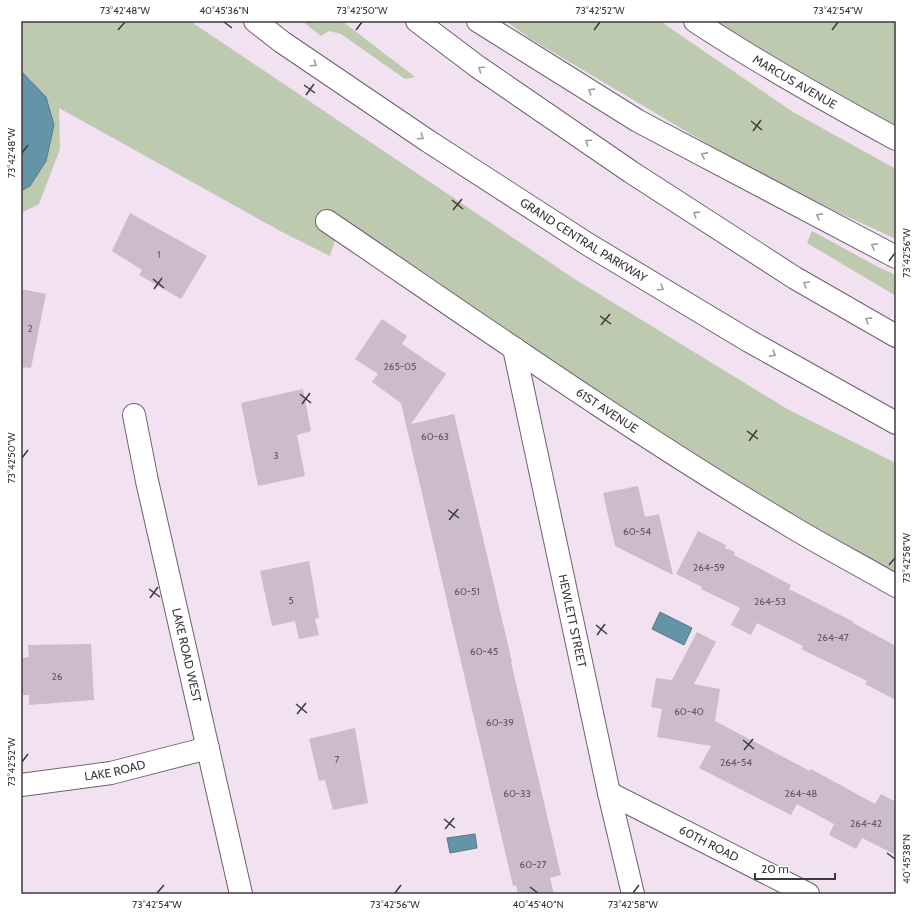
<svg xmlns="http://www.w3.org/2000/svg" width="917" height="915" font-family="Cabin,sans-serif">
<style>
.green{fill:#becab0}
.water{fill:#6494a8;stroke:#597888}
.building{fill:#ccbbca}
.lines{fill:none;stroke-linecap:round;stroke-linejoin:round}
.minor-casing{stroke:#6e606e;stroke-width:24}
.secondary-casing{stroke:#6e606e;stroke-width:24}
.motorway-casing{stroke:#6e606e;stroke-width:24}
.minor{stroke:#fff;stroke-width:22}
.secondary{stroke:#fff;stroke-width:22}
.motorway{stroke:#fff;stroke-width:22}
.oneway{stroke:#9e9c9e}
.ticks{fill:none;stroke:#3e383e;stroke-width:1.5}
.labels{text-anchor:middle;stroke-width:3.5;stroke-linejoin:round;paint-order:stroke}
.number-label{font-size:10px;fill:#625961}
.street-label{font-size:12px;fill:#3e383e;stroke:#fff}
.neatline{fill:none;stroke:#3e383e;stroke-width:1.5}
.ticks-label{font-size:10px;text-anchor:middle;fill:#3e383e}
</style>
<rect width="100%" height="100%" fill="#f1e1f1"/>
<!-- green -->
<path class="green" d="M 21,21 L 190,21 L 573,278 L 789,410 L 896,463 L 896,573 L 768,503 L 341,223 L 330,256 L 282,232 L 59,108 L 60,149 L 39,204 L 21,213 Z
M 302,21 L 342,21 L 415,77 L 405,79 L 341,34 L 329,31 L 321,36 Z
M 506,21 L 660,21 L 793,112 L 896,169 L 896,239 L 770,181 L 529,38 Z
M 695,21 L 896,21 L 896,139 Z
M 812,231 L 880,268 L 896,275 L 896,296 L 807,243 Z"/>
<!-- water -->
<path class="water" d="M 21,71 L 46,97 L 54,125 L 46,161 L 30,186 L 21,191 Z
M 660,612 L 692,628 L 684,645 L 652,629 Z
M 475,834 L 477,848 L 450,853 L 447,838 Z"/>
<!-- building -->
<path class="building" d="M 130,213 L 207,256 L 181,299 L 139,275 L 142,270 L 112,251 Z
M 21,289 L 46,294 L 31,368 L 21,367 Z
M 382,319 L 407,336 L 402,344 L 446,374 L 411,424 L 454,414 L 512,662 L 511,662 L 561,875 L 550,878 L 554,894 L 518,894 L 516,885 L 513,886 L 401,403 L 372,382 L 378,374 L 355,359 Z
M 303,389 L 311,431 L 297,435 L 305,476 L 258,486 L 241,403 Z
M 638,486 L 645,517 L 659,514 L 673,575 L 615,546 L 603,493 Z
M 698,531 L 726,545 L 725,548 L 735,552 L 734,555 L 791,585 L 789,589 L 854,622 L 853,623 L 896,646 L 896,700 L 865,684 L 867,681 L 801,649 L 803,646 L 757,623 L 751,635 L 731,625 L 740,608 L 701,589 L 702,587 L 676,574 Z
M 309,561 L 319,618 L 315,619 L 319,635 L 299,639 L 295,621 L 272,626 L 260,571 Z
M 697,632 L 716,642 L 694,684 L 720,689 L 715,721 L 810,771 L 811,769 L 875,804 L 881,794 L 896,802 L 896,855 L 862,838 L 856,849 L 829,835 L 834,824 L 797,804 L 791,815 L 699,768 L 711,746 L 657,737 L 662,709 L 651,707 L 656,678 L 672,680 Z
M 91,644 L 94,700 L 29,705 L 29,695 L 21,695 L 21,658 L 29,657 L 28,645 Z
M 355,728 L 368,803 L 333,810 L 325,780 L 319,781 L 309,739 Z"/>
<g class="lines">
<!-- minor casing -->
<g class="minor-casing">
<g id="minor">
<path id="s1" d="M 327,221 C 479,324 629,430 787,524 C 823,546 860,565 896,586"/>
<path id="s2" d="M 514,348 L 609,793 L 633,894"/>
<path id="s3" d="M 134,415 L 147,481 L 241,894"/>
<path id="s4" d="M 21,785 L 111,773 L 208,748"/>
<path id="s5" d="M 609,793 L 808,894"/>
</g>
</g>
<!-- secondary casing -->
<g class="secondary-casing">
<g id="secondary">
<path id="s6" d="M 695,21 C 760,64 828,102 896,139"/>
</g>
</g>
<!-- motorway casing -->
<g class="motorway-casing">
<g id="motorway">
<path id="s7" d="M 255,21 L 282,42 L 428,141 L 589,245 L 749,341 L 896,423"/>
<path d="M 417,21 L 478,67 L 631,172 L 795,278 L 896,336"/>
<path d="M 478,21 L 638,121 L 896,257"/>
</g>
</g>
<!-- minor -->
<use href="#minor" class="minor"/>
<!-- secondary -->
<use href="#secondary" class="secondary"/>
<!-- motorway -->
<use href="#motorway" class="motorway"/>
</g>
<!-- one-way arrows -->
<defs><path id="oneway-chevron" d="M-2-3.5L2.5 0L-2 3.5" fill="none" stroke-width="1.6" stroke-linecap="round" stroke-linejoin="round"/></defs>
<g class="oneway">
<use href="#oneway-chevron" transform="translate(314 64) rotate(34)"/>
<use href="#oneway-chevron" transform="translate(481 69) rotate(-145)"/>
<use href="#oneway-chevron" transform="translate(591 91) rotate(-148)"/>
<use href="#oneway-chevron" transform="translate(421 137) rotate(34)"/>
<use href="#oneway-chevron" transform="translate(588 142) rotate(-146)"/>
<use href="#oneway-chevron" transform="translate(704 155) rotate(-152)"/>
<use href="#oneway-chevron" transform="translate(696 214) rotate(-147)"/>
<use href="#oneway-chevron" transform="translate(819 216) rotate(-152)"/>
<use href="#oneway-chevron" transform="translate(874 246) rotate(-152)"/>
<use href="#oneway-chevron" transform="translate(806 284) rotate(-150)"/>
<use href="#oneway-chevron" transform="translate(661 288) rotate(31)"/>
<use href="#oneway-chevron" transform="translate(868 320) rotate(-151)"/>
<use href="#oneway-chevron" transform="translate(773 354) rotate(29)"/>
</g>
<!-- ticks -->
<path class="ticks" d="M 224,22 L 232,28M 118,30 L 125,22M 356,30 L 362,22M 594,30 L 600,22M 832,30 L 838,22M 304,85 L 315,93M 306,95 L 314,84M 751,121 L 762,130M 753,131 L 761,120M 22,153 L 28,145M 452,200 L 463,209M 453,210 L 462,199M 889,261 L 895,253M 153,279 L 164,288M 154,289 L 162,278M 600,316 L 611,324M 601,325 L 610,314M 300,394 L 311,403M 302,404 L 310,393M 747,431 L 758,439M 749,441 L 757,430M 22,458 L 28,450M 448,510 L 459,518M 449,520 L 458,509M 889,565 L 895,558M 149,589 L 160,597M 150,598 L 158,587M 596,625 L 607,634M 597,635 L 605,624M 296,704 L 307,713M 297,714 L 306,703M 743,740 L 754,749M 744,750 L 753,739M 22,762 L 28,754M 444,819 L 455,828M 445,829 L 454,818M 887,853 L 895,859M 530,887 L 538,893M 157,893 L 164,885M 395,893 L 401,885M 633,893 L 639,885"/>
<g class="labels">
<!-- number labels -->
<g class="number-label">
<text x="159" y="258">1</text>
<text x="30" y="332">2</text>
<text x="400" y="370">265-05</text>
<text x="435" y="440">60-63</text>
<text x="276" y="459">3</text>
<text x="637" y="535">60-54</text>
<text x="709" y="571">264-59</text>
<text x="467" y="595">60-51</text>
<text x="291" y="604">5</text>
<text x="770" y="605">264-53</text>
<text x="833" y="641">264-47</text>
<text x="484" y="655">60-45</text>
<text x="57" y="680">26</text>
<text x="689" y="715">60-40</text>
<text x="500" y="726">60-39</text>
<text x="337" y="763">7</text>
<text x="736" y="766">264-54</text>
<text x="517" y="797">60-33</text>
<text x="801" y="797">264-48</text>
<text x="866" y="827">264-42</text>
<text x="533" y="868">60-27</text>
</g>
<!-- street labels -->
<g class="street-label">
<text dy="4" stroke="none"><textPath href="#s6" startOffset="117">MARCUS AVENUE</textPath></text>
<text dy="4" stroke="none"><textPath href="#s7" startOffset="395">GRAND CENTRAL PARKWAY</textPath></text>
<text dy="4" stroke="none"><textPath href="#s1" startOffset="338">61ST AVENUE</textPath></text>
<text dy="4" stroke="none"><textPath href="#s2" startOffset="279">HEWLETT STREET</textPath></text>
<text dy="4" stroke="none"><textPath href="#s3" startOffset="246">LAKE ROAD WEST</textPath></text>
<text dy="4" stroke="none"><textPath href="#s4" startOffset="95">LAKE ROAD</textPath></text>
<text dy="4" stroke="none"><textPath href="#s5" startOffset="112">60TH ROAD</textPath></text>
</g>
</g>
<!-- border -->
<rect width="917" height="915" fill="none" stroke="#ffffff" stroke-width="44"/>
<!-- scale -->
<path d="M755 873v6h80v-6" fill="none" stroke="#3e383e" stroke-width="2"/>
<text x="761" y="873" font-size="12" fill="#3e383e" stroke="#ffffff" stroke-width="3" paint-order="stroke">20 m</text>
<rect x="22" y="22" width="873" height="871" class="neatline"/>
<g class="ticks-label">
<text x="125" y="14">73°42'48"W</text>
<text x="224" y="14">40°45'36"N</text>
<text x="362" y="14">73°42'50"W</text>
<text x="600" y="14">73°42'52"W</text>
<text x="838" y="14">73°42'54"W</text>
<text transform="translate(11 153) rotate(-90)" y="4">73°42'48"W</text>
<text transform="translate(906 253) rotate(-90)" y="4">73°42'56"W</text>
<text transform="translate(11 458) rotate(-90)" y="4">73°42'50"W</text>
<text transform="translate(906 558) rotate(-90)" y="4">73°42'58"W</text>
<text transform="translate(11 762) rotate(-90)" y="4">73°42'52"W</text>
<text transform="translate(906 859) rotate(-90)" y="4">40°45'38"N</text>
<text x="157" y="908">73°42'54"W</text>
<text x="395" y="908">73°42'56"W</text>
<text x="538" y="908">40°45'40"N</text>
<text x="633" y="908">73°42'58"W</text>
</g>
</svg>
